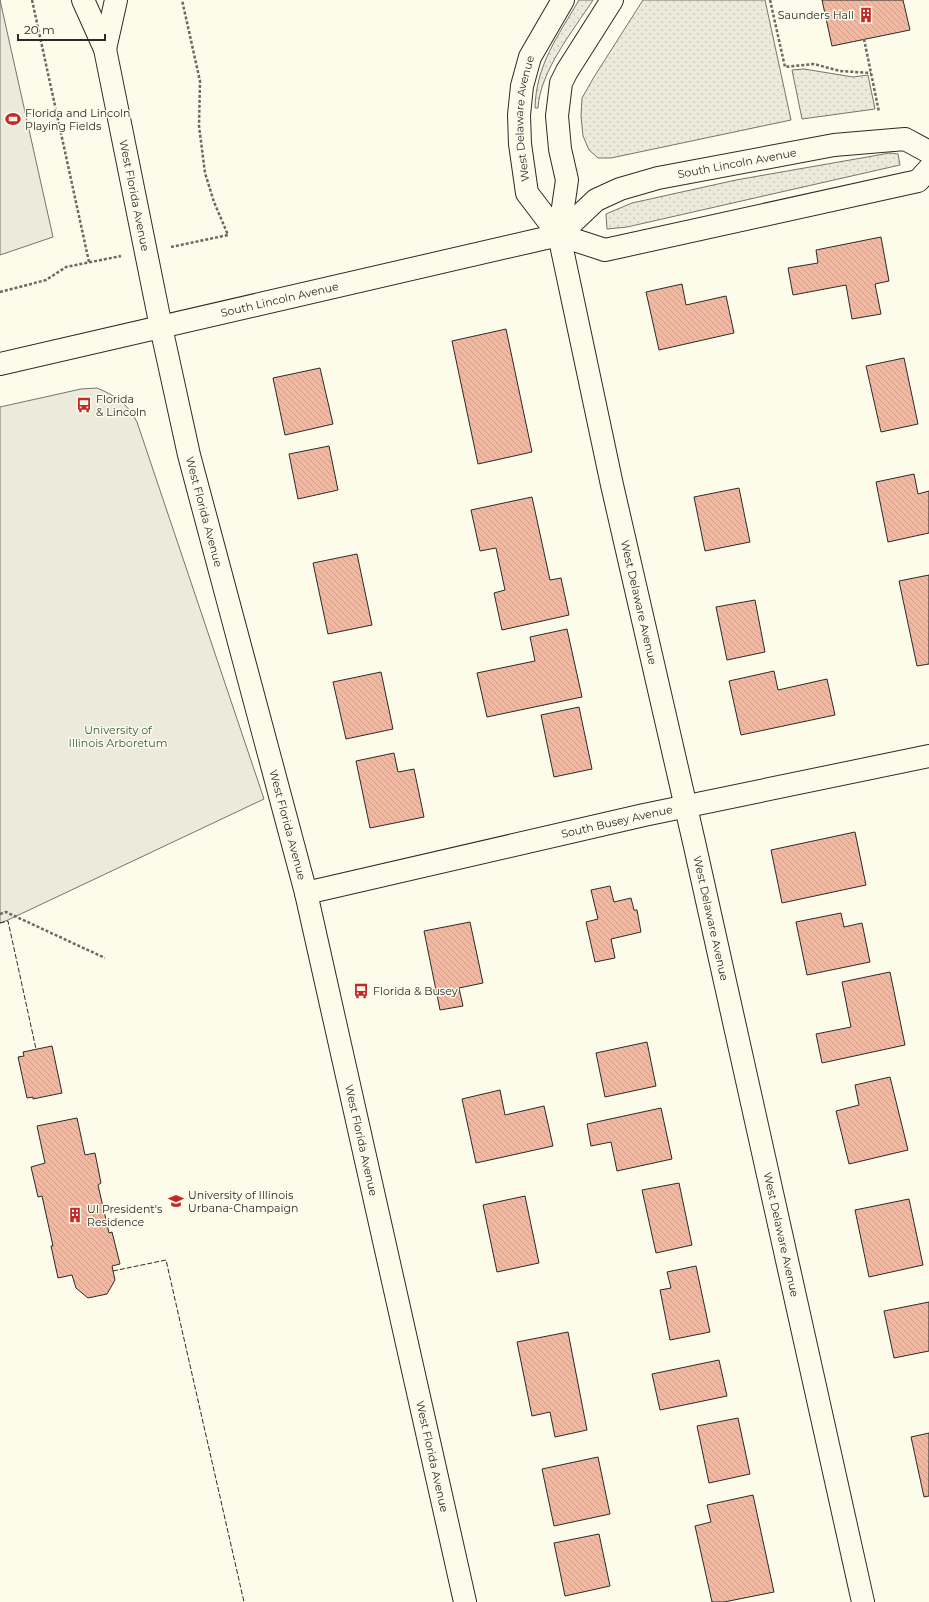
<svg xmlns="http://www.w3.org/2000/svg" width="929" height="1602" font-family="Montserrat,sans-serif">
<style>
.grass{fill:url(#grass-dots);stroke:#74746e}
.park{fill:#ecebdb;stroke:#74746e}
.building{fill:url(#building-back-hatch);stroke:#2b2b2b}
.lines{fill:none;stroke-linecap:round;stroke-linejoin:round}
.minor-casing{stroke:#2b2b2b;stroke-width:24}
.secondary-casing{stroke:#2b2b2b;stroke-width:24}
.path{stroke:#6a6964;stroke-width:2.5;stroke-dasharray:3 2;stroke-linecap:butt}
.minor{stroke:#fdfbea;stroke-width:22}
.secondary{stroke:#fdfbea;stroke-width:22}
.fence{stroke:#2b2b2b;stroke-width:1;stroke-dasharray:5 2;stroke-linecap:butt}
.labels{text-anchor:middle;stroke-width:3;stroke-linejoin:round;paint-order:stroke}
.poi-label{font-size:11px;fill:#2b2b2b;stroke:#fdfbea;text-anchor:start}
.street-label{font-size:11px;fill:#2b2b2b;stroke:#fdfbea}
.park-label{font-size:11px;fill:#34623c;stroke:#fdfbea}
</style>
<defs>
<pattern id="grass-dots" width="8" height="8" patternUnits="userSpaceOnUse"><rect width="8" height="8" fill="#ecebdb"/><path d="M2 2h.1M6 6h.1" fill="none" stroke="#cbcabc" stroke-width="1.8" stroke-linecap="round"/></pattern>
<pattern id="building-back-hatch" width="6" height="6" patternUnits="userSpaceOnUse"><rect width="6" height="6" fill="#f2b8a0"/><path d="M-1 5l2 2M0 0l6 6M5-1l2 2" fill="none" stroke="#d09e8a"/></pattern>
</defs>
<rect width="100%" height="100%" fill="#fdfbea"/>
<!-- grass -->
<path class="grass" d="M 579,0 L 593,0 C 573,31 540,71 538,108 L 535,108 C 536,65 558,36 579,0 Z
M 643,0 L 765,0 L 791,120 L 611,158 L 598,158 L 589,150 L 583,136 L 581,116 L 582,98 L 594,77 Z
M 804,69 L 853,77 L 868,75 L 875,109 L 802,119 L 792,70 Z
M 890,153 L 898,154 L 900,165 L 627,227 L 607,229 L 606,214 L 632,203 L 736,180 Z"/>
<!-- park -->
<path class="park" d="M 0,0 L 53,237 L 0,255 Z
M 97,388 C 116,396 127,403 137,422 L 264,799 L 8,920 L 0,923 L 0,407 L 81,389 Z"/>
<!-- building -->
<path class="building" d="M 822,0 L 903,0 L 910,30 L 832,46 Z
M 881,237 L 889,281 L 875,284 L 881,314 L 852,319 L 846,285 L 793,295 L 788,268 L 818,263 L 816,250 Z
M 682,284 L 686,305 L 726,296 L 734,333 L 659,350 L 646,292 Z
M 506,329 L 532,452 L 478,464 L 452,341 Z
M 904,358 L 918,424 L 881,432 L 866,366 Z
M 320,368 L 333,424 L 285,435 L 273,378 Z
M 329,446 L 338,490 L 298,499 L 289,454 Z
M 914,474 L 918,494 L 929,491 L 929,533 L 888,542 L 876,482 Z
M 739,488 L 750,542 L 705,551 L 694,497 Z
M 532,497 L 550,580 L 561,578 L 569,615 L 502,630 L 494,593 L 505,590 L 496,548 L 480,551 L 471,510 Z
M 357,554 L 372,625 L 328,634 L 313,563 Z
M 929,575 L 929,664 L 917,666 L 899,581 Z
M 755,600 L 765,652 L 727,660 L 716,607 Z
M 567,629 L 582,697 L 487,717 L 477,673 L 535,661 L 530,637 Z
M 774,671 L 778,690 L 827,679 L 835,715 L 741,735 L 729,681 Z
M 381,672 L 393,729 L 346,739 L 333,682 Z
M 579,707 L 592,769 L 554,777 L 541,715 Z
M 394,753 L 398,772 L 414,769 L 424,817 L 370,828 L 356,761 Z
M 855,832 L 866,885 L 782,903 L 771,850 Z
M 610,886 L 614,902 L 631,898 L 634,910 L 637,910 L 641,932 L 611,939 L 615,958 L 595,962 L 586,922 L 598,919 L 591,890 Z
M 841,913 L 844,927 L 862,923 L 870,962 L 807,975 L 796,922 Z
M 470,922 L 483,983 L 459,988 L 463,1006 L 440,1010 L 424,931 Z
M 890,972 L 905,1045 L 822,1063 L 816,1034 L 851,1027 L 842,982 Z
M 647,1042 L 656,1086 L 605,1097 L 596,1053 Z
M 52,1046 L 62,1093 L 33,1099 L 33,1097 L 27,1098 L 18,1057 L 24,1056 L 23,1052 Z
M 890,1077 L 908,1150 L 849,1164 L 836,1111 L 859,1105 L 855,1085 Z
M 500,1090 L 505,1115 L 544,1106 L 553,1146 L 476,1163 L 462,1099 Z
M 661,1108 L 672,1159 L 617,1171 L 611,1142 L 591,1146 L 587,1124 Z
M 77,1118 L 85,1155 L 95,1153 L 101,1183 L 98,1185 L 109,1233 L 112,1232 L 120,1264 L 112,1266 L 115,1280 L 107,1294 L 88,1298 L 76,1288 L 72,1275 L 58,1278 L 51,1246 L 53,1246 L 42,1196 L 38,1197 L 31,1167 L 45,1163 L 37,1126 Z
M 679,1183 L 692,1245 L 656,1253 L 642,1190 Z
M 525,1196 L 539,1263 L 497,1272 L 483,1205 Z
M 909,1199 L 923,1265 L 869,1277 L 855,1210 Z
M 696,1266 L 710,1332 L 670,1340 L 660,1290 L 671,1288 L 667,1272 Z
M 929,1302 L 929,1351 L 894,1358 L 884,1311 Z
M 568,1332 L 587,1430 L 555,1437 L 550,1412 L 532,1416 L 517,1342 Z
M 719,1360 L 727,1396 L 660,1410 L 652,1374 Z
M 738,1418 L 750,1474 L 709,1483 L 697,1426 Z
M 929,1433 L 929,1496 L 924,1497 L 911,1437 Z
M 598,1457 L 610,1514 L 554,1526 L 542,1469 Z
M 753,1495 L 774,1592 L 724,1602 L 712,1602 L 695,1526 L 711,1522 L 707,1505 Z
M 599,1534 L 610,1586 L 565,1596 L 554,1543 Z"/>
<g class="lines">
<!-- minor casing -->
<g class="minor-casing">
<g id="minor">
<path id="s1" d="M 612,0 L 567,71 L 561,83 L 557,116 L 560,149 L 567,180 L 559,235 L 612,485 L 694,842 L 863,1602"/>
<path id="s2" d="M 559,235 L 527,193 L 520,144 L 519,115 L 522,86 L 530,57 L 563,0"/>
<path id="s3" d="M 306,893 L 644,815 L 929,756"/>
</g>
</g>
<!-- secondary casing -->
<g class="secondary-casing">
<g id="secondary">
<path id="s4" d="M 83,0 L 105,49 L 161,327 L 189,455 L 306,893 L 465,1602"/>
<path d="M 105,49 L 116,0"/>
<path d="M 559,235 L 605,250 L 918,181 L 929,169"/>
<path id="s5" d="M 0,364 L 559,235 L 596,200 L 620,189 L 658,178 L 834,145 L 905,139 L 929,152"/>
</g>
</g>
<!-- path -->
<path class="path" d="M 32,0 L 89,262
M 770,0 L 785,67 L 814,64 L 840,71 L 871,73
M 864,39 L 879,112
M 171,247 L 228,235 L 214,202 L 205,173 L 199,126 L 200,81 L 182,0
M 0,292 L 46,280 L 66,267 L 121,256
M 0,914 L 6,912 L 105,958"/>
<!-- minor -->
<use href="#minor" class="minor"/>
<!-- secondary -->
<use href="#secondary" class="secondary"/>
<!-- fence -->
<path class="fence" d="M 0,923 L 8,921 L 36,1049
M 113,1271 L 166,1260 L 244,1602"/>
</g>
<!-- icons -->
<defs>
<g id="building-bare" transform="scale(1.2)"><path d="M-4-6H4V6H1V3H-1V6H-4ZM-2.5-4.3h1.7v1.8h-1.7ZM.8-4.3h1.7v1.8H.8ZM-2.5-1h1.7V.8h-1.7ZM.8-1h1.7V.8H.8Z" fill="#c62828" stroke="#fdfbea" stroke-width="2.5" paint-order="stroke"/></g>
<g id="stadium-bare" transform="scale(1.2)"><path d="M0-5a6.5 5 0 1 0 0 10a6.5 5 0 1 0 0-10ZM-3.5-1.8h7v3.6h-7Z" fill="#c62828" stroke="#fdfbea" stroke-width="2.5" paint-order="stroke"/></g>
<g id="bus-bare" transform="scale(1.2)"><path d="M-5-6H5V4H4V6H2V4H-2V6H-4V4H-5ZM-3.5-4V0h7V-4ZM-3.5 1.2v1.5H-2V1.2ZM2 1.2v1.5H3.5V1.2Z" fill="#c62828" stroke="#fdfbea" stroke-width="2.5" paint-order="stroke"/></g>
<g id="university-bare" transform="scale(1.2)"><path d="M0-5L7-2L0 1L-7-2ZM-4 1L0 2.5L4 1V4Q0 6-4 4Z" fill="#c62828" stroke="#fdfbea" stroke-width="2.5" paint-order="stroke"/></g>
</defs>
<g fill-rule="evenodd">
<use href="#building-bare" x="866" y="15"/>
<use href="#stadium-bare" x="13" y="119"/>
<use href="#bus-bare" x="84" y="405"/>
<use href="#bus-bare" x="361" y="991"/>
<use href="#university-bare" x="176" y="1201"/>
<use href="#building-bare" x="75" y="1215"/>
</g>
<g class="labels">
<!-- poi labels -->
<g class="poi-label">
<text x="854" y="19" text-anchor="end">Saunders Hall</text>
<text x="25" y="117">Florida and Lincoln<tspan x="25" dy="13">Playing Fields</tspan></text>
<text x="96" y="403">Florida<tspan x="96" dy="13">&amp; Lincoln</tspan></text>
<text x="373" y="995">Florida &amp; Busey</text>
<text x="188" y="1199">University of Illinois<tspan x="188" dy="13">Urbana-Champaign</tspan></text>
<text x="87" y="1213">UI President's<tspan x="87" dy="13">Residence</tspan></text>
</g>
<!-- street labels -->
<g class="street-label">
<text dy="4" stroke="none"><textPath href="#s2" startOffset="128">West Delaware Avenue</textPath></text>
<text dy="4" stroke="none"><textPath href="#s5" startOffset="771">South Lincoln Avenue</textPath></text>
<text dy="4" stroke="none"><textPath href="#s4" startOffset="203">West Florida Avenue</textPath></text>
<text dy="4" stroke="none"><textPath href="#s5" startOffset="287">South Lincoln Avenue</textPath></text>
<text dy="4" stroke="none"><textPath href="#s4" startOffset="527">West Florida Avenue</textPath></text>
<text dy="4" stroke="none"><textPath href="#s1" startOffset="627">West Delaware Avenue</textPath></text>
<text dy="4" stroke="none"><textPath href="#s3" startOffset="319">South Busey Avenue</textPath></text>
<text dy="4" stroke="none"><textPath href="#s4" startOffset="851">West Florida Avenue</textPath></text>
<text dy="4" stroke="none"><textPath href="#s1" startOffset="951">West Delaware Avenue</textPath></text>
<text dy="4" stroke="none"><textPath href="#s4" startOffset="1175">West Florida Avenue</textPath></text>
<text dy="4" stroke="none"><textPath href="#s1" startOffset="1275">West Delaware Avenue</textPath></text>
<text dy="4" stroke="none"><textPath href="#s4" startOffset="1499">West Florida Avenue</textPath></text>
</g>
<!-- park labels -->
<g class="park-label">
<text x="118" y="734">University of<tspan x="118" dy="13">Illinois Arboretum</tspan></text>
</g>
</g>
<!-- scale -->
<path d="M18 34v6h87v-6" fill="none" stroke="#2b2b2b" stroke-width="2"/>
<text x="24" y="34" font-size="12" fill="#2b2b2b" stroke="#fdfbea" stroke-width="3" paint-order="stroke">20 m</text>
</svg>
